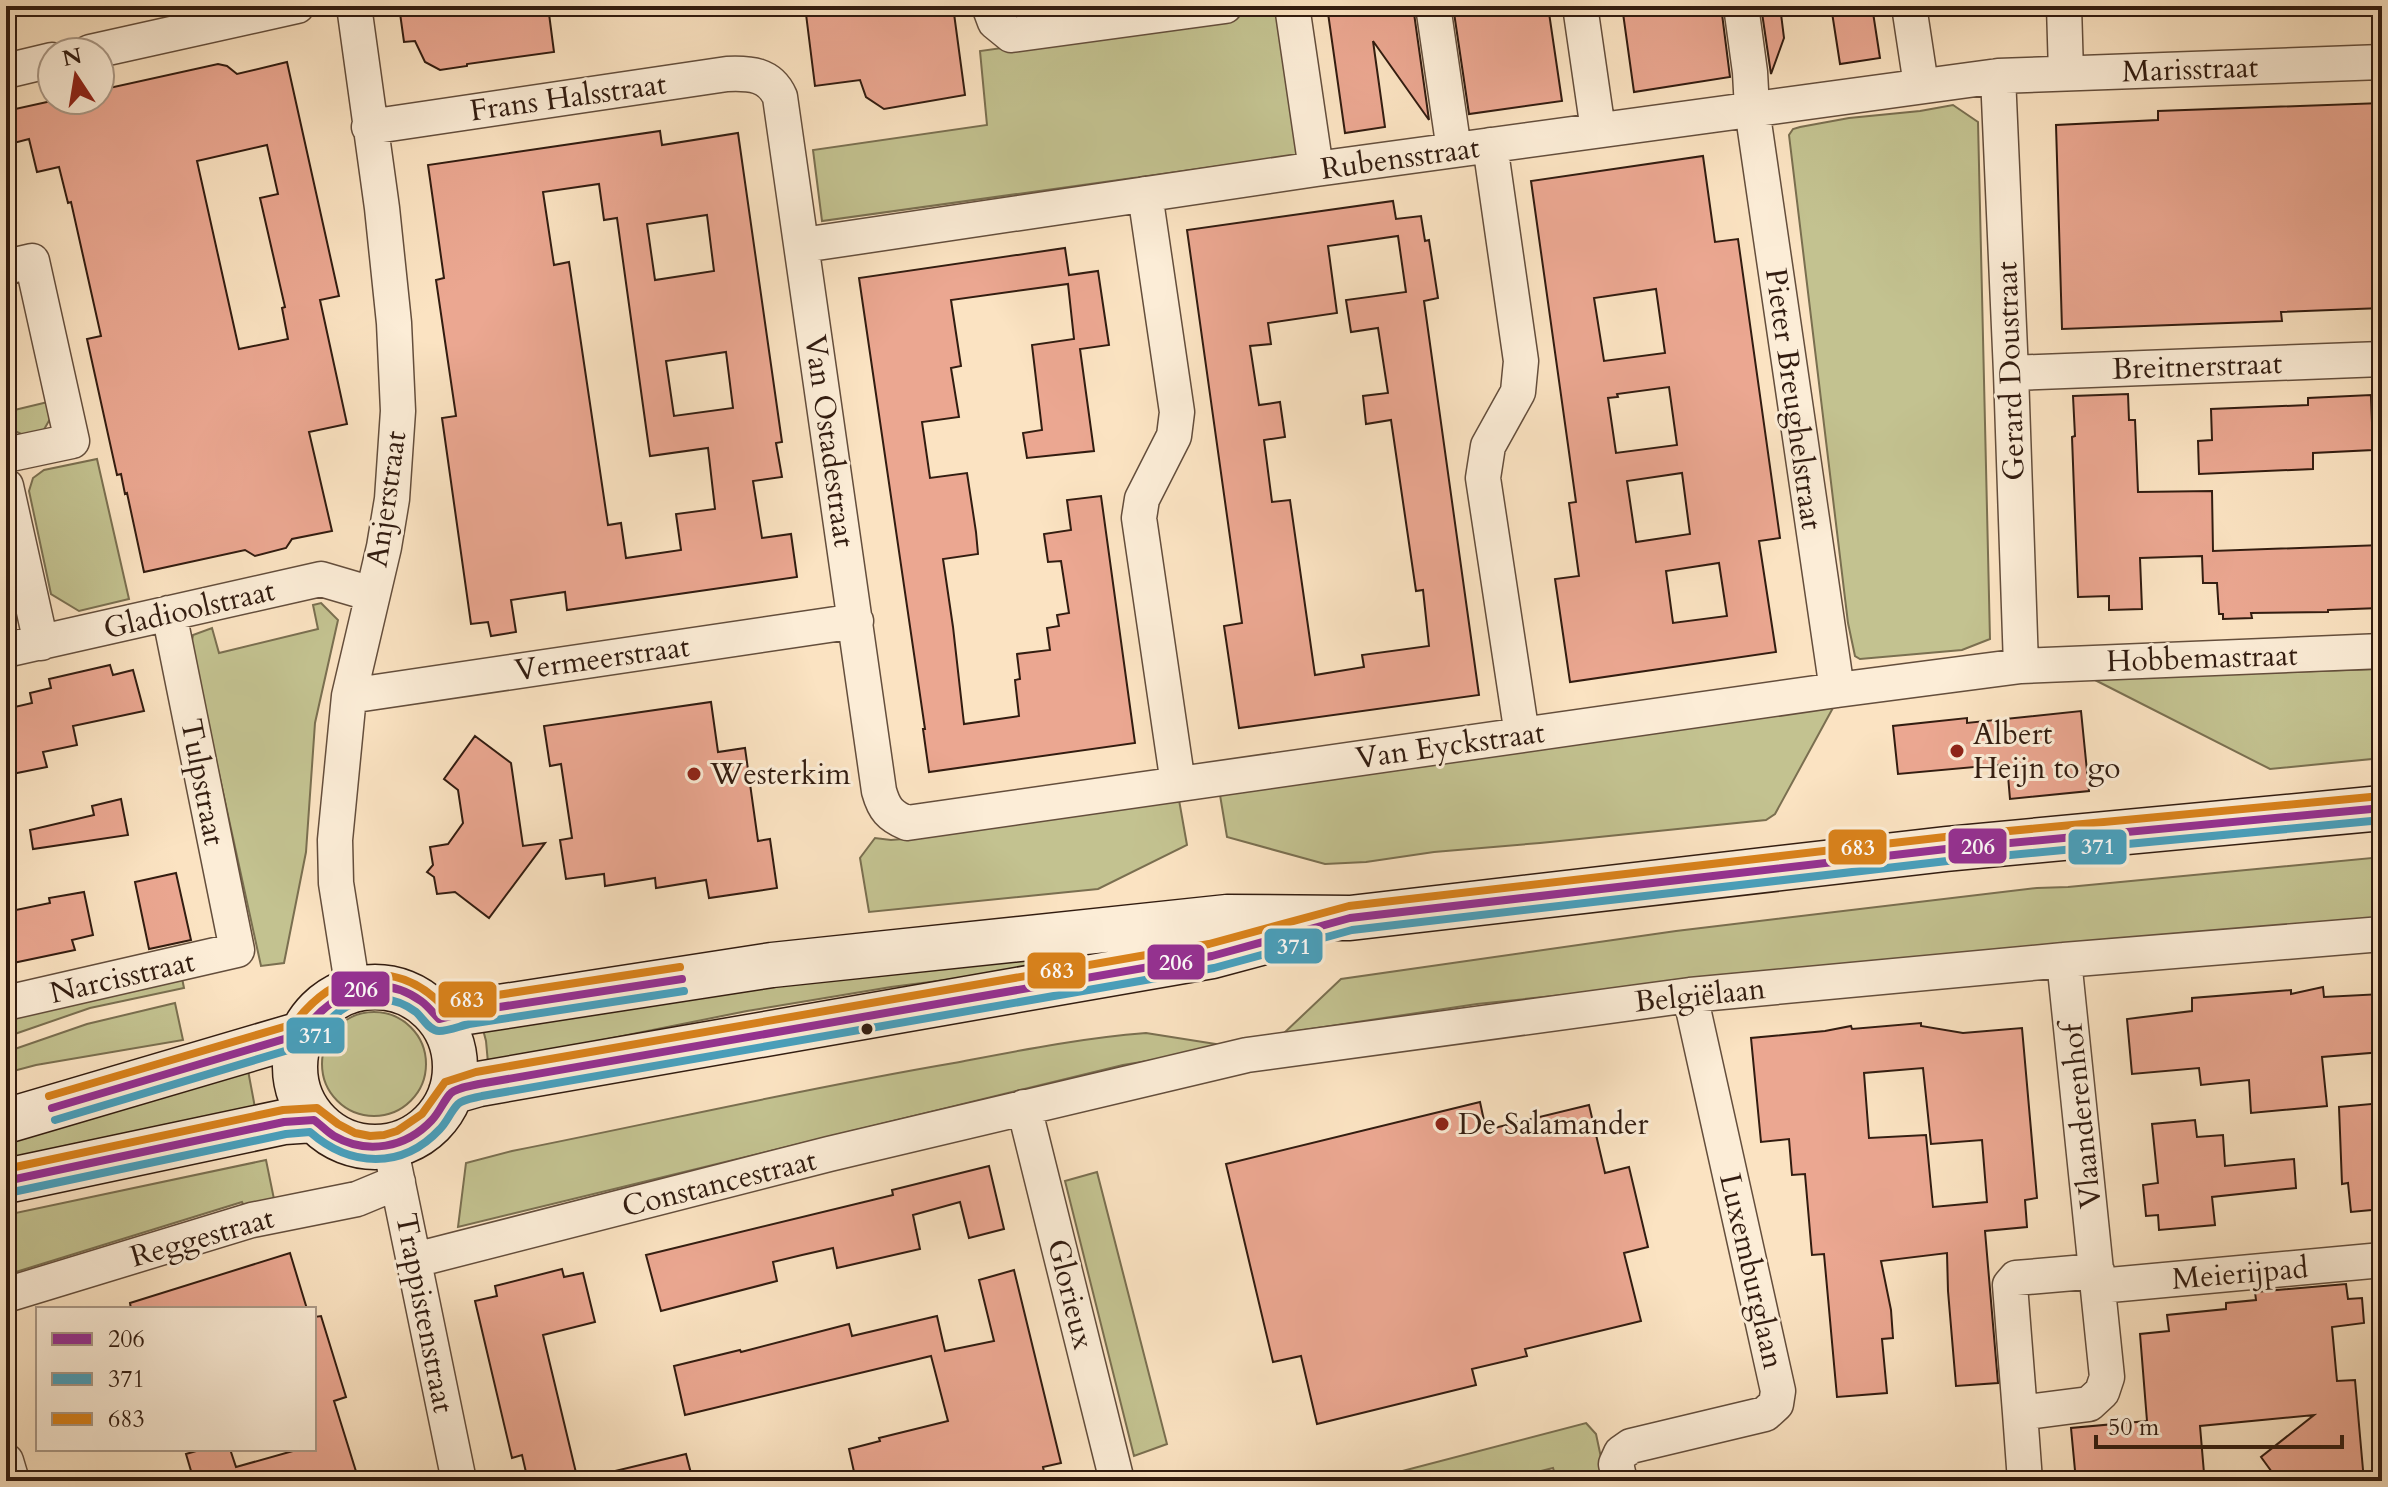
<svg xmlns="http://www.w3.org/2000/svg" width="2388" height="1487" font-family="Cardo,serif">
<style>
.green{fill:#c3c290;stroke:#7a6f50;stroke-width:2}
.building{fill:#eba791;stroke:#321c10;stroke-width:2;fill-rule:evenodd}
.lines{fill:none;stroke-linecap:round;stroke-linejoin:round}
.street-casing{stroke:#644e3c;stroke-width:37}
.secondary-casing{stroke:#321c10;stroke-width:47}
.street{stroke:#fcedd7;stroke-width:34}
.secondary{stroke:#fcedd7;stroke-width:44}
.bus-1-casing{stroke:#fcedd7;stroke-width:14}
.bus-2-casing{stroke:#fcedd7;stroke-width:14}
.bus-3-casing{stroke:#fcedd7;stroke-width:14}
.bus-1{stroke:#953192;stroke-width:8}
.bus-2{stroke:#48a0bd;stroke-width:8}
.bus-3{stroke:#d9821b;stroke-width:8}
.poi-dot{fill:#8f2418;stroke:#fcedd7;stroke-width:3}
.bus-dot{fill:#321c10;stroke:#fcedd7;stroke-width:3}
.labels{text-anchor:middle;stroke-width:6;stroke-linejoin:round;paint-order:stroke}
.street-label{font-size:30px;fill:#321c10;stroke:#fcedd7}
.poi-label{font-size:30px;fill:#321c10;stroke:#fcedd7;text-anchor:start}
.line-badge{stroke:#fcedd7;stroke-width:3}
.badge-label{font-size:22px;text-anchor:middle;font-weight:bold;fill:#fff}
</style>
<rect width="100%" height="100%" fill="#fbe3c2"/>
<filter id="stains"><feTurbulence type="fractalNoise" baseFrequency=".0025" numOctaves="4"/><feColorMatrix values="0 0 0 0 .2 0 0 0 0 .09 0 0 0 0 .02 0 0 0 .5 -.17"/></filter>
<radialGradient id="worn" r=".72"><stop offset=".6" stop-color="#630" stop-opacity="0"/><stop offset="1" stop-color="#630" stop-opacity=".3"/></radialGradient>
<!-- green -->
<path class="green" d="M 1276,10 L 1299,155 L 822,221 L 813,150 L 987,125 L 980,51 Z
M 1953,105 L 1978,122 L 1990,639 L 1962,650 L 1860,659 L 1855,656 L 1848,623 L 1789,135 L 1793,129 L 1800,127 L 1849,118 L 1920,111 Z
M 52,401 L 54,412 L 42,433 L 28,437 L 8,428 L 6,412 Z
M 97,459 L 129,599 L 79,611 L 51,594 L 29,491 L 33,478 L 44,470 Z
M 321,603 L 338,620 L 315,723 L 306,852 L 284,963 L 261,966 L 191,646 L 193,635 L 212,628 L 219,653 L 318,629 L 313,605 Z
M 2382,669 L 2382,758 L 2270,769 L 2091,678 Z
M 1834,706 L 1775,814 L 1766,820 L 1540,843 L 1434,852 L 1366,862 L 1325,864 L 1227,837 L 1220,795 Z
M 1179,800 L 1187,845 L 1098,889 L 869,912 L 860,858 L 875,838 L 891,840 L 915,838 Z
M 2382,857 L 2382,922 L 1670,984 L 1477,1004 L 1284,1033 L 1341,979 L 1676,931 L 2037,888 L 2068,887 Z
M 1245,927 L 977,976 L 891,987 L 747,1011 L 488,1063 L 486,1041 L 480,1018 Z
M 182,978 L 184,988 L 90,1008 L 6,1037 L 6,1017 Z
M 175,1003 L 183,1040 L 36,1065 L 6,1073 L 6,1052 L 87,1024 Z
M322 1064a52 52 0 1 1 104 0a52 52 0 1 1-104 0Z
M 1146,1033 L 1222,1045 L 1184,1055 L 1123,1065 L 458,1227 L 466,1163 L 512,1151 C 659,1122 806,1088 954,1063 C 1017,1051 1081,1038 1146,1033 Z
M 247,1065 L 256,1113 L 6,1166 L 6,1128 Z
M 266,1160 L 275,1204 L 246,1211 L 242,1202 L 6,1275 L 6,1215 Z
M 1097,1172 L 1167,1444 L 1134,1456 L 1065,1181 Z
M 1586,1423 L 1596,1434 L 1606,1481 L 1557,1481 L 1553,1468 L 1502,1481 L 1364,1481 Z"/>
<!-- building -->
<path class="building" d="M 399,6 L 548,6 L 554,52 L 467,64 L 467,66 L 440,70 L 425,62 L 415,41 L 404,42 Z
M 805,6 L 953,6 L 965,95 L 884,109 L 866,97 L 860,80 L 815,86 Z
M 1327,6 L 1413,6 L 1429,120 L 1373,41 L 1385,127 L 1345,133 Z
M 1453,6 L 1548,6 L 1562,101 L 1469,114 Z
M 1622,6 L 1721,6 L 1730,77 L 1634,92 Z
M 1761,6 L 1780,6 L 1784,38 L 1771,74 Z
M 1831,6 L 1872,6 L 1880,58 L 1840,64 Z
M 287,62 L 339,296 L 320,300 L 347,424 L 309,432 L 332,531 L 292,539 L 286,548 L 255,556 L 245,550 L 144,572 L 127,493 L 125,494 L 121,474 L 117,475 L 87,339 L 101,336 L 71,202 L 68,203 L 59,167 L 37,172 L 29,139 L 6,145 L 6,111 L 56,100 L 100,100 L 100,90 L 218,64 L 227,66 L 237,74 ZM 267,145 L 278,194 L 260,198 L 285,307 L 282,308 L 288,339 L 239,349 L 197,161 Z
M 2382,103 L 2382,308 L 2281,312 L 2282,321 L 2062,329 L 2056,125 L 2158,120 L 2158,111 Z
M 660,131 L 662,145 L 738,133 L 782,442 L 776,443 L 782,477 L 753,481 L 762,538 L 791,534 L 797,577 L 567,610 L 565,592 L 511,600 L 516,632 L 491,636 L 488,622 L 471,624 L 442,418 L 456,416 L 436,280 L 444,278 L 428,165 ZM 599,184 L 604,220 L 617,218 L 650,456 L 708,448 L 715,509 L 676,514 L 681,550 L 626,558 L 621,523 L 608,525 L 569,262 L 554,265 L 543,192 ZM 707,215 L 714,271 L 655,280 L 647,224 ZM 726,352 L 733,408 L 674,416 L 666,361 Z
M 1703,156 L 1715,242 L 1738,239 L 1780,538 L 1759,541 L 1776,652 L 1570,682 L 1555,579 L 1579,576 L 1569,503 L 1576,502 L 1531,181 ZM 1656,289 L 1665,353 L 1604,361 L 1594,298 ZM 1669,387 L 1677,445 L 1616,453 L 1608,398 L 1618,397 L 1617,394 ZM 1682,473 L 1690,534 L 1636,542 L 1627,481 ZM 1719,563 L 1727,616 L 1673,623 L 1666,571 Z
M 1393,201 L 1396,219 L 1421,216 L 1425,241 L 1429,240 L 1438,298 L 1424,301 L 1479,695 L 1239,728 L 1224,626 L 1242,623 L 1187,230 ZM 1398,236 L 1406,292 L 1346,300 L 1351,332 L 1378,328 L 1388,393 L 1363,396 L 1366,424 L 1391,420 L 1416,591 L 1423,590 L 1429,646 L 1362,655 L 1364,667 L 1315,675 L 1290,500 L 1272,502 L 1264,440 L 1285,437 L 1280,402 L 1259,405 L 1250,346 L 1271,344 L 1268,323 L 1337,313 L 1328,246 Z
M 1065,248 L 1069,275 L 1098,271 L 1109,345 L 1080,349 L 1094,451 L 1027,458 L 1023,433 L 1042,430 L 1032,345 L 1074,339 L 1068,284 L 951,300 L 961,366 L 951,368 L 959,417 L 922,422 L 930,478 L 967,473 L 976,532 L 978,554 L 943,559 L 953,627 L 964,724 L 1019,716 L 1015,680 L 1020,679 L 1017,654 L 1050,650 L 1047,628 L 1059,626 L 1057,615 L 1069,613 L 1061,561 L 1048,562 L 1044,534 L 1071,530 L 1067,500 L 1101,496 L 1135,743 L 929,772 L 923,729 L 925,729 L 859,278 Z
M 2128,394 L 2129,420 L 2135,420 L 2138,492 L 2212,491 L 2213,551 L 2382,545 L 2382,577 L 2377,577 L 2379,608 L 2328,610 L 2328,612 L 2251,613 L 2252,618 L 2223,619 L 2223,614 L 2219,614 L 2217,583 L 2203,583 L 2202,556 L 2140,558 L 2142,609 L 2109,610 L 2109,596 L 2078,597 L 2072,437 L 2075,436 L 2073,396 Z
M 2371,395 L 2373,450 L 2313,453 L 2313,469 L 2199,474 L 2198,441 L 2212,440 L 2211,409 L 2308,405 L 2308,398 Z
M 110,665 L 113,675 L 133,670 L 144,711 L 73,726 L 77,745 L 43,752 L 47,767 L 12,774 L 10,763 L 6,764 L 6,709 L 32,703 L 30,693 L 51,688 L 49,679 Z
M 711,702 L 718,752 L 745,748 L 758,841 L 770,839 L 777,888 L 709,898 L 706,880 L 656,888 L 655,878 L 605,886 L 604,874 L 566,879 L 560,840 L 572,838 L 561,764 L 550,766 L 544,726 Z
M 2081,711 L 2089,791 L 2010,799 L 2007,764 L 1898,774 L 1893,726 L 1967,718 L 1967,723 Z
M 475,736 L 511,763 L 523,846 L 545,843 L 489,918 L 455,892 L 437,894 L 434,877 L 427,872 L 433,865 L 430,847 L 448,844 L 463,823 L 458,790 L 444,779 Z
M 121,799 L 128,835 L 33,849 L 30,830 L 94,815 L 92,806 Z
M 176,873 L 191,940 L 149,949 L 135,882 Z
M 84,892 L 93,935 L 72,940 L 75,950 L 13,963 L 10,949 L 6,950 L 6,912 L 50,903 L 49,898 Z
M 2323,987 L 2324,997 L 2382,994 L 2382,1052 L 2322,1057 L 2327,1106 L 2251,1113 L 2249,1080 L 2201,1085 L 2199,1068 L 2132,1074 L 2127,1019 L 2192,1011 L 2192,998 L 2291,990 L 2291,994 Z
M 1921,1023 L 1921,1026 L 1963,1033 L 2022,1028 L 2037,1198 L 2025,1200 L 2027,1227 L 1985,1231 L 1998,1383 L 1956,1386 L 1948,1291 L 1947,1253 L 1881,1261 L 1891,1310 L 1893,1338 L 1882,1339 L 1887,1393 L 1837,1397 L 1824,1254 L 1812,1255 L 1805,1174 L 1792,1175 L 1789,1139 L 1761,1142 L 1751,1038 L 1825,1031 L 1851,1026 L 1852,1029 ZM 1923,1068 L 1931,1144 L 1982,1140 L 1987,1202 L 1933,1207 L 1926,1135 L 1869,1138 L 1864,1073 Z
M 1480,1102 L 1486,1130 L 1589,1105 L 1605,1173 L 1629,1167 L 1648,1247 L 1624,1253 L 1641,1321 L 1525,1349 L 1527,1356 L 1472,1369 L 1476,1385 L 1317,1424 L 1301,1356 L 1273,1362 L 1226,1164 Z
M 2382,1103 L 2382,1209 L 2351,1212 L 2348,1183 L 2342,1184 L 2339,1107 Z
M 2195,1120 L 2197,1137 L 2223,1135 L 2225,1166 L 2294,1159 L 2296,1188 L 2212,1197 L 2215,1225 L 2159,1230 L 2158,1215 L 2146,1216 L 2143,1185 L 2158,1183 L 2152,1124 Z
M 989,1166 L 1004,1229 L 969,1238 L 960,1202 L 913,1215 L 920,1249 L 837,1268 L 833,1248 L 802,1255 L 773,1262 L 777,1281 L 661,1311 L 646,1255 L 893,1195 L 892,1190 Z
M 290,1253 L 307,1309 L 131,1309 L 130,1303 Z
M 562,1269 L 564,1277 L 583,1273 L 595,1322 L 543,1335 L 578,1481 L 528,1481 L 522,1455 L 512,1458 L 475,1301 L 497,1296 L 495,1286 Z
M 1014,1270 L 1061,1463 L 1043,1467 L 1046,1481 L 856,1481 L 849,1449 L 880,1441 L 879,1438 L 948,1421 L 931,1356 L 685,1415 L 674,1366 L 740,1350 L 741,1352 L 849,1324 L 852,1336 L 937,1316 L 945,1351 L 994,1341 L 979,1280 Z
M 2346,1284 L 2348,1299 L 2362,1298 L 2364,1323 L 2332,1327 L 2337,1381 L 2355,1380 L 2364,1481 L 2297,1481 L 2297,1477 L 2277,1479 L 2261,1457 L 2314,1415 L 2200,1426 L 2204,1473 L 2144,1479 L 2144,1481 L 2076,1481 L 2071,1428 L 2147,1421 L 2140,1334 L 2169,1331 L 2167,1315 L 2226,1309 L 2226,1303 L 2256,1300 L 2255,1292 Z
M 321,1316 L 346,1397 L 334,1401 L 359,1481 L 194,1481 L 186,1454 L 203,1449 L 230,1449 L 236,1467 L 300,1449 L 314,1449 L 314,1317 Z
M 686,1454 L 693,1481 L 616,1481 L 615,1471 Z"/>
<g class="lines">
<!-- street casing -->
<g class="street-casing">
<path id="street" d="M 989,6 L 995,22 L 1011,35 L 1225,6
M 1292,6 L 1316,169
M 1433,6 L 1454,150
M 1580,6 L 1598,130
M 1741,6 L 1750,72 L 1752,109 L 1837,690
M 1909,6 L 1921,85
M 2064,6 L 2066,73
M 90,52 L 297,6
M 6,71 L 52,60
M 1998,76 L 2011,373 L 2021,666
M 369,127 L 727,74 C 750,73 770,74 780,97 L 879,791 C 884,809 890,816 907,823 L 1837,690 L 2021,666 L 2382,651
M 1490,145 L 1521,361 L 1518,392 L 1488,446 L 1483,478 L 1522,735
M 1145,194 L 1177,412 L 1174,436 L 1142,499 L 1139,518 L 1178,784
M 803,245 L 1316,169 L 1998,76 L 2382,62
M 6,267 L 32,261 L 72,441 L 6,455
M 2011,373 L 2382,359
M 6,486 L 41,643
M 6,650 L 321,579 L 372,594
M 349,696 L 856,621
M 2064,960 L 2107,1377 L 2102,1392 L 2089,1404 L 2020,1413 L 2010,1285 L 2016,1278 L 2097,1271
M 353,990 L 336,883 L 335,840 L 349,696 L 384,547 L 392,499 L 398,411 L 394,323 L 382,208 L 354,6
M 6,1003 L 237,950 L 169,613
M 1024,1107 L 1117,1481
M 390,1145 L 459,1481
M 415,1260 L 829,1154 L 1247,1055 L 1690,995 L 2064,960 L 2382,934
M 2099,1286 L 2382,1260
M 6,1295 L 252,1220 L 357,1199 L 398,1182
M 2020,1413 L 2025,1481
M 6,1461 L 12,1481
M 1620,1481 L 1616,1464 L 1621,1453 L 1631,1446 L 1765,1414 L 1776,1404 L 1778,1391 L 1690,995"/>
</g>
<!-- secondary casing -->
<g class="secondary-casing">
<path id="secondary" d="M295 1067a80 80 0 1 1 160 0a80 80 0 1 1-160 0Z
M 439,1019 L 467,1012 L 772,965 L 1227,917 L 1350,918 L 1946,849 L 2382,808
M 451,1092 L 479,1084 L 1212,956 L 1305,931
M 6,1121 L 301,1034
M 6,1181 L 284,1122 L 314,1120"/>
</g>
<!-- street -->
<use href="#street" class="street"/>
<!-- secondary -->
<use href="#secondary" class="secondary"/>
<!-- bus-1 casing -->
<g class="bus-1-casing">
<path id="bus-1" d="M 52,1108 L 301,1034 C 330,995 375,968 421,1001 C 428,1006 433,1013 439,1019 L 467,1012 L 682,979
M 6,1181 L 284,1122 L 314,1120 C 321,1125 327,1132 334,1136 C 367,1155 406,1148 432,1120 C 439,1113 443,1102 450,1094 C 455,1088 471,1086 479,1084 L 1212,956 L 1350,918 L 1946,849 L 2382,808"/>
</g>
<!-- bus-2 casing -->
<g class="bus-2-casing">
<path id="bus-2" d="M 55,1120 L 305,1045 C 320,1034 328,1017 346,1007 C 368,995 395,996 416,1012 C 423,1018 429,1031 439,1031 C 449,1031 460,1026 469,1024 L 684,991
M 8,1193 L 286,1134 L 310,1132 C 350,1167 402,1170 440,1129 C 447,1122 451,1111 458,1104 C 463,1099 475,1098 482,1096 L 1214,968 L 1352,930 L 1947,861 L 2382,820"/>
</g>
<!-- bus-3 casing -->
<g class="bus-3-casing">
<path id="bus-3" d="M 49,1096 L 294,1024 C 333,971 394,955 443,1006 L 465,1000 L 680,967
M 6,1169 L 283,1110 L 317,1108 L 338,1124 L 355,1133 L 370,1136 L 384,1135 L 397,1131 L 422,1114 L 445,1082 L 476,1072 L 1209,944 L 1349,906 L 1945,837 L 2381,796"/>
</g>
<!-- bus-1 -->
<use href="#bus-1" class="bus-1"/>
<!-- bus-2 -->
<use href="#bus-2" class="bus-2"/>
<!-- bus-3 -->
<use href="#bus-3" class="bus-3"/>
</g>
<!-- markers -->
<g class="poi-dot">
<circle cx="1957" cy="751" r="8"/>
<circle cx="694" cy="774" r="8"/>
<circle cx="1442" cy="1124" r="8"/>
</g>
<circle class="bus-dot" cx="867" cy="1029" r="7"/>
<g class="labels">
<!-- street labels -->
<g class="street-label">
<text transform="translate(2190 69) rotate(-2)" y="10">Marisstraat</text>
<text transform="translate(568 97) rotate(-8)" y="10">Frans Halsstraat</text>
<text transform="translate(1400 158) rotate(-8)" y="10">Rubensstraat</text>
<text transform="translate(2197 366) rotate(-2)" y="10">Breitnerstraat</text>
<text transform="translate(2010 371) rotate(-92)" y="10">Gerard Doustraat</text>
<text transform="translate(1794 399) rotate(82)" y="10">Pieter Breughelstraat</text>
<text transform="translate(830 441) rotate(82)" y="10">Van Ostadestraat</text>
<text transform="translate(386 499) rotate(-82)" y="10">Anjerstraat</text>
<text transform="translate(189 609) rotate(-13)" y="10">Gladioolstraat</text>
<text transform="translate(602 658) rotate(-8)" y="10">Vermeerstraat</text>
<text transform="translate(2202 658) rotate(-2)" y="10">Hobbemastraat</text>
<text transform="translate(1450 745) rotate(-8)" y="10">Van Eyckstraat</text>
<text transform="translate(203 782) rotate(79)" y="10">Tulpstraat</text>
<text transform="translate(122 977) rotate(-13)" y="10">Narcisstraat</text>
<text transform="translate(1700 995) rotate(-6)" y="10">Belgiëlaan</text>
<text transform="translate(2081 1116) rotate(-96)" y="10">Vlaanderenhof</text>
<text transform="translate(719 1183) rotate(-14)" y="10">Constancestraat</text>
<text transform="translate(202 1237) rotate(-16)" y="10">Reggestraat</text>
<text transform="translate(1752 1271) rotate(77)" y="10">Luxemburglaan</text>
<text transform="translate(2240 1273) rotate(-5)" y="10">Meierijpad</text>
<text transform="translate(1071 1294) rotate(76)" y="10">Glorieux</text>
<text transform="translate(425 1313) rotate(79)" y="10">Trappistenstraat</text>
</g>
<!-- poi labels -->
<g class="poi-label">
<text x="1973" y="744">Albert<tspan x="1973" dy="34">Heijn to go</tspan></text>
<text x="710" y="784">Westerkim</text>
<text x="1458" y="1134">De Salamander</text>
</g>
</g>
<g class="line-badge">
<rect x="1947" y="827" width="61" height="38" rx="8" fill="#953192"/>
<rect x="2067" y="828" width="61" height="38" rx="8" fill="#48a0bd"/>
<rect x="1827" y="828" width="61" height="38" rx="8" fill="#d9821b"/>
<rect x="1263" y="927" width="61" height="38" rx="8" fill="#48a0bd"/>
<rect x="1146" y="943" width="60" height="38" rx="8" fill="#953192"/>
<rect x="1026" y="951" width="61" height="39" rx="8" fill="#d9821b"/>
<rect x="330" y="970" width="61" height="38" rx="8" fill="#953192"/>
<rect x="437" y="980" width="61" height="39" rx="8" fill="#d9821b"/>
<rect x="285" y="1016" width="61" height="39" rx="8" fill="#48a0bd"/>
</g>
<g class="badge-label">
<text x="1978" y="854">206</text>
<text x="2098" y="854">371</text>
<text x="1858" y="855">683</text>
<text x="1294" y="954">371</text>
<text x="1176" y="970">206</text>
<text x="1057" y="978">683</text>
<text x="361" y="997">206</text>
<text x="467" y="1007">683</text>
<text x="316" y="1043">371</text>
</g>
<!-- margin -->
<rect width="2388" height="1487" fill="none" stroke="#fbe3c2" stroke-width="32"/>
<rect x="8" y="8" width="2372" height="1471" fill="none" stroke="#321c10" stroke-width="4"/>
<rect x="16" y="16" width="2356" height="1455" fill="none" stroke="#321c10" stroke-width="2"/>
<!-- legend -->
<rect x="36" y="1307" width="280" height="144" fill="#fcedd7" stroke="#ab9987" stroke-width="2"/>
<rect x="52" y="1333" width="40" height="12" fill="#953192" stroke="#ab9987" stroke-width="2"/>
<text x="108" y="1347" font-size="24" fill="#321c10">206</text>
<rect x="52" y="1373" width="40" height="12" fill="#48a0bd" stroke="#ab9987" stroke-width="2"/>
<text x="108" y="1387" font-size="24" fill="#321c10">371</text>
<rect x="52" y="1413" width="40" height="12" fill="#d9821b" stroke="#ab9987" stroke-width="2"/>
<text x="108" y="1427" font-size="24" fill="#321c10">683</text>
<!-- north arrow -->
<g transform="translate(76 76) rotate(348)"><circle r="38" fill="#fcedd7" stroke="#ab9987" stroke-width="2"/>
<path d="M0-6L14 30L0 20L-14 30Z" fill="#8f2418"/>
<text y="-12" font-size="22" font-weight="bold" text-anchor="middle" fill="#321c10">N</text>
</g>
<!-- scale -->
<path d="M2096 1435v12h246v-12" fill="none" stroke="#321c10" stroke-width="4"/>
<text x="2108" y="1435" font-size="24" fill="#321c10" stroke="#fcedd7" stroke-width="6" paint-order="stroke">50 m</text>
<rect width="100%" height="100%" filter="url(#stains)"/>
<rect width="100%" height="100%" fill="url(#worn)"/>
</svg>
